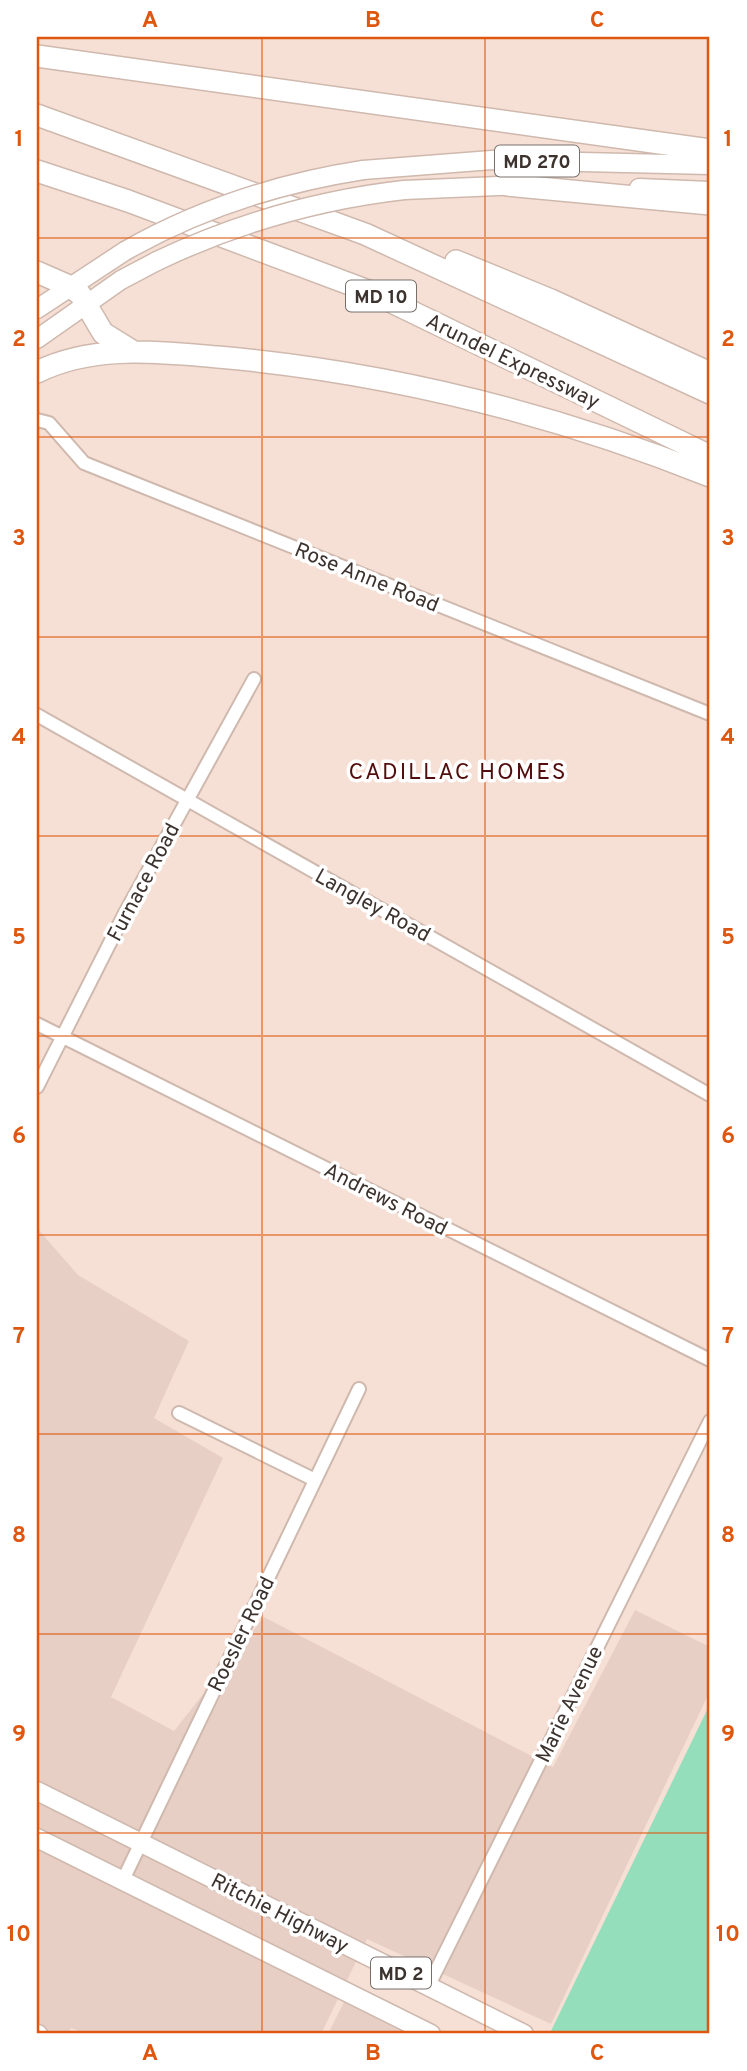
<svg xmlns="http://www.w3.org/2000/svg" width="747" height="2071" font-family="Overpass,sans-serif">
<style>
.commercial{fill:#e7cfc6}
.green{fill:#94debc}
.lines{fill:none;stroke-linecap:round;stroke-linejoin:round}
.minor-casing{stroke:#cfb9ae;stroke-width:16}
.primary-casing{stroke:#cfb9ae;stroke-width:21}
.motorway-casing{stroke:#cfb9ae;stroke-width:24}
.minor{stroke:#fff;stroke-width:12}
.primary{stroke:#fff;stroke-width:18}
.motorway{stroke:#fff;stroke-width:21}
.primary-bridge-casing{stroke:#cfb9ae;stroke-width:21;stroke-linecap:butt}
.primary-bridge{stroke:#fff;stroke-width:18}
.grid{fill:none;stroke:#df570e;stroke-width:2;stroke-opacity:0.55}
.labels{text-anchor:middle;stroke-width:7;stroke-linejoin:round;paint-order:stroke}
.shield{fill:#fff;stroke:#76706d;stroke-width:2}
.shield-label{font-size:19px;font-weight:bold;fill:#3c332f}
.street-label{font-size:21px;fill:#3c332f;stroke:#fff}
.neighbourhood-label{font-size:23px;letter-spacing:2px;fill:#520e0c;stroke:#fff}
.neatline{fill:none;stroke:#df570e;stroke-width:2.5}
.grid-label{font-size:23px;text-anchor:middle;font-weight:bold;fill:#df570e}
</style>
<rect width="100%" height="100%" fill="#f6e0d5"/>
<!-- commercial -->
<path class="commercial" d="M 37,1228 L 78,1275 L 189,1341 L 154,1418 L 223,1458 L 111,1697 L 174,1731 L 264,1617 L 553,1767 L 635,1610 L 710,1647 L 710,1691 L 551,2024 L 367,1939 L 321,2034 L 86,2034 L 71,2028 L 68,2034 L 37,2034 Z
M 344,2002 L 413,2034 L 328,2034 Z"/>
<!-- green -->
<path class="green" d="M 710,1704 L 710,2034 L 557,2034 L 551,2031 Z"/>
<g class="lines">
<!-- minor casing -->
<g class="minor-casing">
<path id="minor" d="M 37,420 L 49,423 L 84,463 L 710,714
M 37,715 L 710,1095
M 37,1024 L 710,1360
M 37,1087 L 125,913 L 254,679
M 179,1413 L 315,1480
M 123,1880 L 359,1389
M 428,1987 L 710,1421"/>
</g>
<!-- primary casing -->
<g class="primary-casing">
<path id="primary" d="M 363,170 L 492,160 L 710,165
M 639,188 L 710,191
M 404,190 L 520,185
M 37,309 L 125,251
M 37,339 L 121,280 L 157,261
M 37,1791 L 524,2034
M 37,1838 L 431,2034
M 37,2034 L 38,2034"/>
</g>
<!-- motorway casing -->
<g class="motorway-casing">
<path id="motorway" d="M 37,56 L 710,150
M 37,115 L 365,234 L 710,393
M 37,171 L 128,201 L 371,292 L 710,456
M 507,185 L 710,204
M 456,261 L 551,300 L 710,373
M 37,272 L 69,286 L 80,294 L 103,333 L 132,351
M 37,372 C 94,344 157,352 218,357 C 388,372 552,413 710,476"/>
</g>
<!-- minor -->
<use href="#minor" class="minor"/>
<!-- primary -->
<use href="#primary" class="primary"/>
<!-- motorway -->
<use href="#motorway" class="motorway"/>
<!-- primary-bridge casing -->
<g class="primary-bridge-casing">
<path id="primary-bridge" d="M 125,251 C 199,209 279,183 363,170
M 157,261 C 237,223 316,200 404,190"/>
</g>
<!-- primary-bridge -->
<use href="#primary-bridge" class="primary-bridge"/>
</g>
<!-- grid -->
<path class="grid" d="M 262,37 L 262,2034M 485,37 L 485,2034M 37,238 L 710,238M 37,437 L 710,437M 37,637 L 710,637M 37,836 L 710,836M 37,1036 L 710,1036M 37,1235 L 710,1235M 37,1434 L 710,1434M 37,1634 L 710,1634M 37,1833 L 710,1833"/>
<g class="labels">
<!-- shield labels -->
<g class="shield">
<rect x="495" y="145.5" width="84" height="31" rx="5"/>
<rect x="346" y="280.5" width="70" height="31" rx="5"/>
<rect x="371" y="1957.5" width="60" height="31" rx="5"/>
</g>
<g class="shield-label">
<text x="537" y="168">MD 270</text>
<text x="381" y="303">MD 10</text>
<text x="401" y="1980">MD 2</text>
</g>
<!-- street labels -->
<g class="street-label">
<text transform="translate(513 361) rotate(26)" y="7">Arundel Expressway</text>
<text transform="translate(367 577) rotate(22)" y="7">Rose Anne Road</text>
<text transform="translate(143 882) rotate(-62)" y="7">Furnace Road</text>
<text transform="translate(373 905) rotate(29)" y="7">Langley Road</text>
<text transform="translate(386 1199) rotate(27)" y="7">Andrews Road</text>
<text transform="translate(241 1634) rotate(-64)" y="7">Roesler Road</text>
<text transform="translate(569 1704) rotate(-64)" y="7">Marie Avenue</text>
<text transform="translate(280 1913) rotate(27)" y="7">Ritchie Highway</text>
</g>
<!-- neighbourhood labels -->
<g class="neighbourhood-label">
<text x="458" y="779">CADILLAC HOMES</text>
</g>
</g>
<!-- border -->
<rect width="747" height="2071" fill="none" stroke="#ffffff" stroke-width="77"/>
<rect x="38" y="38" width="670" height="1994" class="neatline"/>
<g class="grid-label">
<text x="150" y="27">A</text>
<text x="373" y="27">B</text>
<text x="597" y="27">C</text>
<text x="19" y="146">1</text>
<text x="728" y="146">1</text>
<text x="19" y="346">2</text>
<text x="728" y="346">2</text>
<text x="19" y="545">3</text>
<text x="728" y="545">3</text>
<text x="19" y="744">4</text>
<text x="728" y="744">4</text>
<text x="19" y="944">5</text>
<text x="728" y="944">5</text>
<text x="19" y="1143">6</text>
<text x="728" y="1143">6</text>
<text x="19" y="1343">7</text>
<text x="728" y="1343">7</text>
<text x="19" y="1542">8</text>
<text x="728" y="1542">8</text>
<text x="19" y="1741">9</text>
<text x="728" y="1741">9</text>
<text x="19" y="1941">10</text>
<text x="728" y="1941">10</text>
<text x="150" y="2060">A</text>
<text x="373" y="2060">B</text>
<text x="597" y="2060">C</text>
</g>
</svg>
